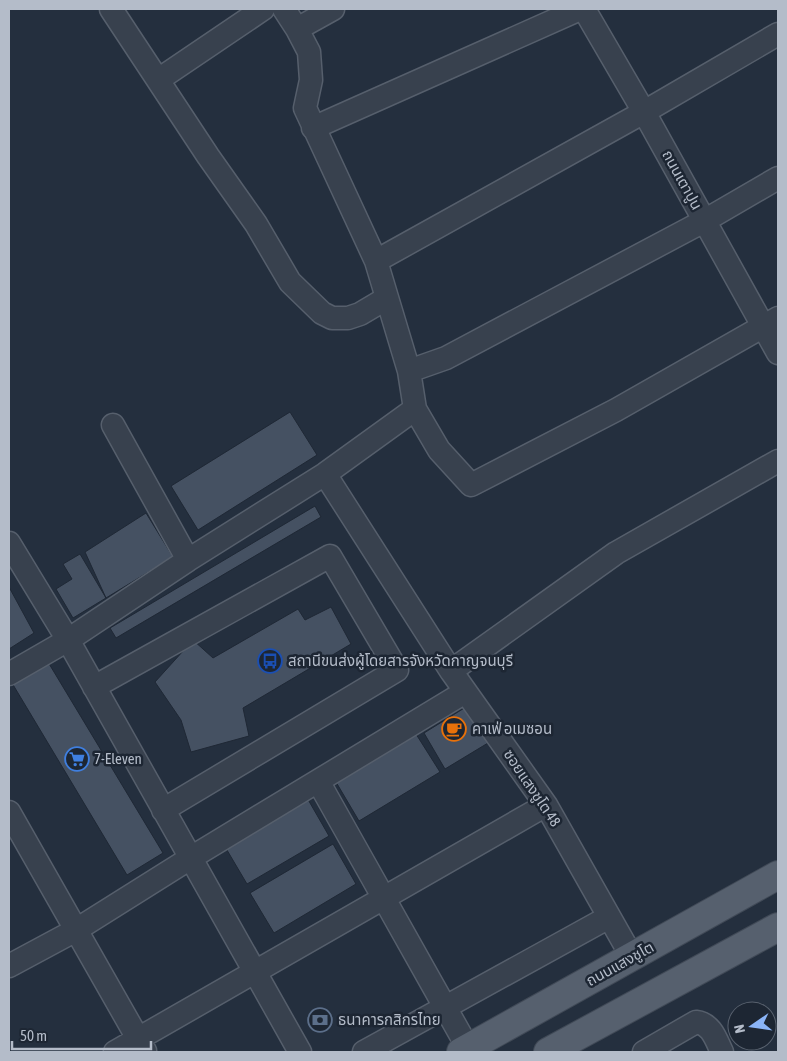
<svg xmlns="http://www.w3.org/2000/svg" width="787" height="1061" font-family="'Asap Condensed','Noto Sans Thai',sans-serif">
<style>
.building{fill:#455162;stroke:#1f2835}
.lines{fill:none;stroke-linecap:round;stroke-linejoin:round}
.minor-casing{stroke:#565f6c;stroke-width:25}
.major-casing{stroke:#414a57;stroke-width:30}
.minor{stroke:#38414e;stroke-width:22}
.major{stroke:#56606e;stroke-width:28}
.labels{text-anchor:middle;stroke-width:5;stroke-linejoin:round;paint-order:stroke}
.street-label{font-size:15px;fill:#b4bcc9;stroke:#1d2633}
.poi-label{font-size:15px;fill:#b4bcc9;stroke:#1d2633;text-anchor:start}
</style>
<rect width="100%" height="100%" fill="#242f3e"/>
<!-- building -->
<path class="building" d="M 290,412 L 317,455 L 198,530 L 171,486 Z
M 315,506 L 321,517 L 116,638 L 110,628 Z
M 146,513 L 173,557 L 106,598 L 85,552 Z
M 80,554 L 106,598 L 73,618 L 56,589 L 72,579 L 63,564 Z
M 9,587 L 34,633 L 9,649 Z
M 331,607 L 351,644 L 243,708 L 249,736 L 191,752 L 181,720 L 155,682 L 193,640 L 213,658 L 298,609 L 305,620 Z
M 48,662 L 163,853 L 127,875 L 12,683 Z
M 466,707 L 488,743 L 445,769 L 424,733 Z
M 416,734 L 440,772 L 359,821 L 336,782 Z
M 306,796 L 329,836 L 247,884 L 224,845 Z
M 333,844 L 356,884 L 274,933 L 250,893 Z"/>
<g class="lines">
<!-- minor casing -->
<g class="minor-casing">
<path id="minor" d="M 111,9 L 208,156 L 256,224 L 290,282 L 322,313 L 332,318 L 348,318 L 360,314 L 387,298
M 584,9 L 644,112 L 778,353
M 297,29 L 333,9
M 158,80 L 263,9
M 313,128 L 580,9
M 376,261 L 644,112 L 778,34
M 409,371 L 446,358 L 704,221 L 778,178
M 415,409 L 439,450 L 471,485 L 616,410 L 778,318
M 113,425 L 188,560
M 325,474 L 451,671 L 546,805 L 632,957
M 9,543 L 68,640 L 300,1052
M 451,671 L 616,553 L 778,461
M 9,674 L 68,640 L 188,560 L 325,474 L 415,409 L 409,371 L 376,261 L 305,108 L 311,80 L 309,52 L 297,29 L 284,9
M 94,687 L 330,556 L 397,670 L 163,810
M 318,781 L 468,1048
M 9,812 L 145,1051
M 9,966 L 76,930 L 189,859 L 465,692
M 115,1052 L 546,805
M 364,1052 L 609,917
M 644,1052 L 696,1022 C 712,1024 716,1040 722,1052"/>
</g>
<!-- major casing -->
<g class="major-casing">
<path id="major" d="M 461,1052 L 778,875
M 548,1052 L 778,927"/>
</g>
<!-- minor -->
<use href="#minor" class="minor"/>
<!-- major -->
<use href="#major" class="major"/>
</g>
<!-- icons -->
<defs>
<g id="bus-ring" transform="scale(1.25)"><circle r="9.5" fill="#1d2633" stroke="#1a4fb4" stroke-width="1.5"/><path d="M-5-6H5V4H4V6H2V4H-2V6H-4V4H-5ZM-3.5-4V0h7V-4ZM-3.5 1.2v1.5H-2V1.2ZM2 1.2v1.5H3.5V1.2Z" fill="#1a4fb4"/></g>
<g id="cafe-ring" transform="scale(1.25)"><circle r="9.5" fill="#1d2633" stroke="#e8710a" stroke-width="1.5"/><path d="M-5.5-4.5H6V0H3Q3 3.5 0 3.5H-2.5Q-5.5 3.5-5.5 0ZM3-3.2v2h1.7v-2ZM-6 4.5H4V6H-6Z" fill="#e8710a"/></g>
<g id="supermarket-ring" transform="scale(1.25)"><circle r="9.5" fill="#1d2633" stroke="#3f7fe0" stroke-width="1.5"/><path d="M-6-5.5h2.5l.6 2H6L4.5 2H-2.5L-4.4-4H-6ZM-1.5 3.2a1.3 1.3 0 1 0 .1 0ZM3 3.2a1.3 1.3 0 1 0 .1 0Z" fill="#3f7fe0"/></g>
<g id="bank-ring" transform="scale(1.25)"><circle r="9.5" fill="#1d2633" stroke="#5c6f8a" stroke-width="1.5"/><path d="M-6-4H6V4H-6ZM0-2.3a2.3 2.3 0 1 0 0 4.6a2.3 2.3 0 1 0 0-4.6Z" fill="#5c6f8a"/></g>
</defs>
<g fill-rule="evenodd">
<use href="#bus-ring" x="270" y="661"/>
<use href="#cafe-ring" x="454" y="729"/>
<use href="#supermarket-ring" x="77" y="759"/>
<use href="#bank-ring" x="320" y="1020"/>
</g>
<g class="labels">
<!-- street labels -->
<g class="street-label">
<text transform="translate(682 180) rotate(61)" y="5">ถนนเตาปูน</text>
<text transform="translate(532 788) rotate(56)" y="5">ซอยแสงชูโต 48</text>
<text transform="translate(620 964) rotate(-29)" y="5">ถนนแสงชูโต</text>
</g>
<!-- poi labels -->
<g class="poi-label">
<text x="288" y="666">สถานีขนส่งผู้โดยสารจังหวัดกาญจนบุรี</text>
<text x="472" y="734">คาเฟ่ อเมซอน</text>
<text x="94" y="764">7-Eleven</text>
<text x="338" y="1025">ธนาคารกสิกรไทย</text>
</g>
</g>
<!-- border -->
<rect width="787" height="1061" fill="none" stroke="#b4bcc9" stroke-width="20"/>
<!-- north arrow -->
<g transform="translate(752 1026) rotate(257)"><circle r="24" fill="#1d2633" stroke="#59626f"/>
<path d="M0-4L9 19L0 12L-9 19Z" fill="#8ab4f8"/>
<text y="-8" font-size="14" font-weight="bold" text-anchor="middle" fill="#b4bcc9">N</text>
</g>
<!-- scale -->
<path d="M12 1041v8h139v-8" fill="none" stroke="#b4bcc9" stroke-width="2.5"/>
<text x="20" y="1041" font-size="15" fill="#b4bcc9" stroke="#1d2633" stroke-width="4" paint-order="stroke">50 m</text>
</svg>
